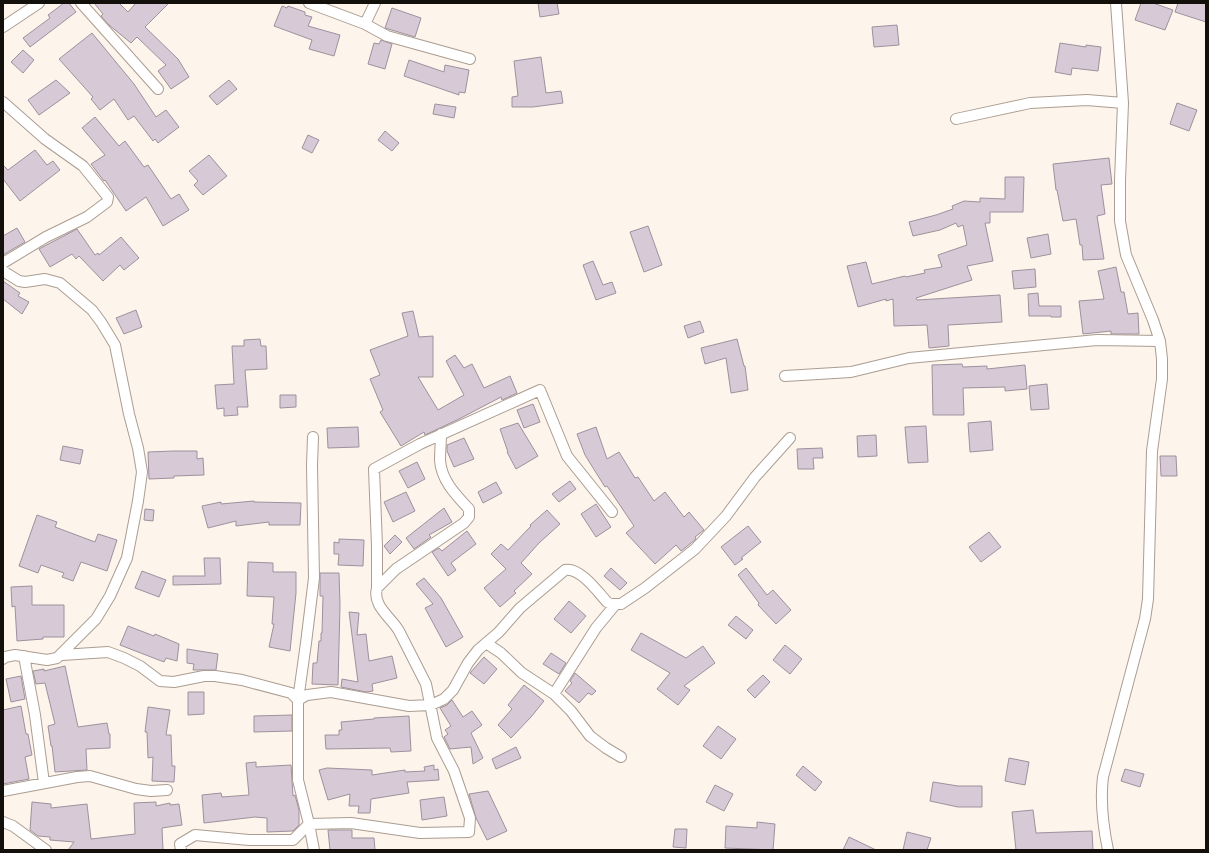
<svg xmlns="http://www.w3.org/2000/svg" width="1209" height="853" font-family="'Sofia Sans Condensed',sans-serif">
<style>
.building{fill:#d7c9d6;stroke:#9e919d}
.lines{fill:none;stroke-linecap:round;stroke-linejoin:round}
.street-casing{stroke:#ab9d91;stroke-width:12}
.street{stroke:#fff;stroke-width:10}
</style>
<rect width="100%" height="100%" fill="#fdf4ec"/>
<!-- building -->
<path class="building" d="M 64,3 L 69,3 L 76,12 L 30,47 L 23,38 L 50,18 L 48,15 Z
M 94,3 L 119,3 L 128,12 L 136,3 L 169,3 L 145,27 L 178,59 L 189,77 L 171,89 L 158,71 L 166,65 L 137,37 L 131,43 L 109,25 L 101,16 L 103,14 Z
M 538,3 L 557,3 L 559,14 L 540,17 Z
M 1141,3 L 1153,3 L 1173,10 L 1165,30 L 1135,20 Z
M 1178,3 L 1206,3 L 1206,22 L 1175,12 Z
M 282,6 L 287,8 L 288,6 L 305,12 L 305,15 L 312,17 L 308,26 L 340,35 L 334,56 L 309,49 L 312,40 L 274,26 Z
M 392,8 L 421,18 L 415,37 L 385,28 Z
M 897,25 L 899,45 L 874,47 L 872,27 Z
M 92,33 L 134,84 L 156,117 L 166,110 L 179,127 L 158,143 L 155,139 L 153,141 L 134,116 L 128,120 L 114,99 L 100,110 L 91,99 L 93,97 L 59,59 Z
M 381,40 L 392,44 L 385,69 L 368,64 L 374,43 L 379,44 Z
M 1060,43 L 1086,47 L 1086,45 L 1101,47 L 1098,71 L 1072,68 L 1071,75 L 1055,72 Z
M 23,50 L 34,60 L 23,73 L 11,62 Z
M 541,57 L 546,93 L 561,91 L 563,103 L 533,107 L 512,107 L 512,97 L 518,96 L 514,61 Z
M 409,60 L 444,72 L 445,65 L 469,70 L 465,93 L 459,92 L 459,95 L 404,76 Z
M 56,80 L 70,93 L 39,115 L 28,100 Z
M 229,80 L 237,89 L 217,105 L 209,96 Z
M 1177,103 L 1197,110 L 1189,131 L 1170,124 Z
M 435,104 L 456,107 L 454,118 L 433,114 Z
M 95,117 L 119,146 L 125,141 L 144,167 L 148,165 L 171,199 L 179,194 L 189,210 L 163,226 L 146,197 L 126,211 L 105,180 L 104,181 L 91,164 L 105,155 L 82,128 Z
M 385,131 L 399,143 L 392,151 L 378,140 Z
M 308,135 L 319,140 L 312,153 L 302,148 Z
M 35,150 L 47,165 L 53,161 L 60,170 L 20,201 L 3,179 L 3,165 L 8,170 Z
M 209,155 L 227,176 L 203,195 L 194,185 L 198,181 L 189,171 Z
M 1109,158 L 1112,184 L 1101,185 L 1105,214 L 1097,216 L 1104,259 L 1083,260 L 1082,245 L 1080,245 L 1076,219 L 1063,221 L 1057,190 L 1056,190 L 1053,164 Z
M 1005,177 L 1024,177 L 1023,212 L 990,212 L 990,223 L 985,223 L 993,261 L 967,266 L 972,280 L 916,298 L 917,300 L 1000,295 L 1002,322 L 948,325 L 949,346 L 929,348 L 927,325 L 894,326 L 893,299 L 886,301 L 886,299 L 858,307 L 847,266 L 866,262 L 872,284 L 905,276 L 906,277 L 925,273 L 924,270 L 942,267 L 938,255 L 967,245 L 963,225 L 958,227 L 956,223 L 940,230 L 913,236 L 909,222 L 936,215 L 953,209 L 952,206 L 964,201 L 980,202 L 980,198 L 1005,199 Z
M 648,226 L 662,265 L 644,272 L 630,232 Z
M 17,228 L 25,242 L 3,255 L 3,236 Z
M 77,229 L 95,255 L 98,253 L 99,255 L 121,237 L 139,258 L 124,270 L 120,265 L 103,281 L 79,256 L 76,259 L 72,254 L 50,267 L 39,249 Z
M 1048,234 L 1051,254 L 1031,258 L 1027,238 Z
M 593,261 L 603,285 L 612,282 L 616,293 L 596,300 L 583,265 Z
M 1116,267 L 1121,292 L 1124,292 L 1128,314 L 1138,313 L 1139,334 L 1111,334 L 1111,331 L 1083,334 L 1079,301 L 1104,299 L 1098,271 Z
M 1035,269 L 1036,287 L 1014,289 L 1012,271 Z
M 3,281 L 20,293 L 18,296 L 29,302 L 22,314 L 3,299 Z
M 1038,293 L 1039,306 L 1061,306 L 1061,317 L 1051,317 L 1051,316 L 1029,316 L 1028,294 Z
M 136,310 L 142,327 L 124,334 L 116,318 Z
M 413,311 L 419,337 L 433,336 L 433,377 L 418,377 L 438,410 L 464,395 L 446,361 L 455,355 L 464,368 L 472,364 L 484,388 L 510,376 L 517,393 L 502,400 L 501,397 L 459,419 L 425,435 L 424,432 L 401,446 L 380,412 L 383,410 L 370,379 L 380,375 L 370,350 L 408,336 L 402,313 Z
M 700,321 L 704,332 L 688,338 L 684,326 Z
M 260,339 L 261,346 L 266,346 L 267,369 L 245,370 L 248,407 L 237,407 L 238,415 L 224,416 L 224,408 L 217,409 L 215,385 L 234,384 L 232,346 L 244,346 L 244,340 Z
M 737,339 L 744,366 L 745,366 L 748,390 L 731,393 L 726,358 L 705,364 L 701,348 Z
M 962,364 L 963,367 L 987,366 L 987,369 L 1025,365 L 1027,389 L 1005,391 L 1005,387 L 963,388 L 964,415 L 933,415 L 932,365 Z
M 1047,384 L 1049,409 L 1031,410 L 1029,386 Z
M 280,395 L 296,395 L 296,407 L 280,408 Z
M 533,404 L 540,422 L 524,428 L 517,410 Z
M 991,421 L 993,450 L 970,452 L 968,423 Z
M 518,423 L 538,456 L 516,469 L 507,452 L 508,452 L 500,429 Z
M 926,426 L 928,462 L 908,463 L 905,427 Z
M 358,427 L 359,447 L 328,448 L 327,428 Z
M 596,427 L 607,459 L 619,452 L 635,478 L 638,477 L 654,501 L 665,492 L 684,517 L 689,512 L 704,530 L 695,537 L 696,539 L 681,551 L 676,545 L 655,564 L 626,533 L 634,526 L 607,486 L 605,487 L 585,455 L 577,434 Z
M 876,435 L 877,456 L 858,457 L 857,436 Z
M 464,438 L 474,459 L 454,467 L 447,451 L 447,445 Z
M 63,446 L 83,450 L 80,464 L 60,460 Z
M 822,448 L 823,458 L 813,458 L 814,469 L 798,469 L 797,449 Z
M 173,451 L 197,451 L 197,459 L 203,458 L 204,475 L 174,476 L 174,478 L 149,479 L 148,452 Z
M 1160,456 L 1176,456 L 1177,476 L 1161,476 Z
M 417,462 L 425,479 L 408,488 L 399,471 Z
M 570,481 L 576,489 L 559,502 L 552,494 Z
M 496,482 L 502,493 L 483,503 L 478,492 Z
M 406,492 L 415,511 L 393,522 L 384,502 Z
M 254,501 L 254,502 L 301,503 L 300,525 L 269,525 L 269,522 L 236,526 L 236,521 L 208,528 L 202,506 L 221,502 L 221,504 Z
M 596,504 L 611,527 L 596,537 L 581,514 Z
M 444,508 L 452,522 L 429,535 L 431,537 L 414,549 L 406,538 Z
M 145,509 L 154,510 L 153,521 L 144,520 Z
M 547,510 L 560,524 L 539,543 L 521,563 L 532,574 L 514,591 L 516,593 L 500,607 L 484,588 L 506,569 L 491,554 L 501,544 L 508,550 L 531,526 L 530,525 Z
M 37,515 L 57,522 L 55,527 L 95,542 L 98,534 L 117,540 L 107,571 L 81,562 L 73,581 L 62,577 L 64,573 L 41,565 L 38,573 L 19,566 Z
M 748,526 L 761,542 L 741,558 L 743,559 L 735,565 L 721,547 Z
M 467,531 L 476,544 L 451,563 L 456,570 L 448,576 L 432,552 L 439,548 L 442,551 Z
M 989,532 L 1001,547 L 981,562 L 969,547 Z
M 395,535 L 402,542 L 390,554 L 384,546 Z
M 339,539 L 364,540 L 363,566 L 338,565 L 339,554 L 334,554 L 334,542 L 339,543 Z
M 204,558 L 220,558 L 221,584 L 173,585 L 173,576 L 205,576 Z
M 248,562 L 273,563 L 273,572 L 296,572 L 296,593 L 290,651 L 269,647 L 274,624 L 272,624 L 274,597 L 247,596 Z
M 611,568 L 627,583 L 620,590 L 604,576 Z
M 746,568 L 767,595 L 773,590 L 791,610 L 776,624 L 758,605 L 759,603 L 738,575 Z
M 142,571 L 166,580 L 159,597 L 135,588 Z
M 320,573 L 339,573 L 340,605 L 338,685 L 312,684 L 313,663 L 317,663 L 319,641 L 321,641 L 321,633 L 322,633 L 323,596 L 320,596 Z
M 424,578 L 441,598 L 463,637 L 446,647 L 425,608 L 433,604 L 416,584 Z
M 32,586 L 32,605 L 64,605 L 64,637 L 43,637 L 43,639 L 17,641 L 15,606 L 12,607 L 11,587 Z
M 569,601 L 586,616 L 571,633 L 554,619 Z
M 349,612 L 359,613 L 357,635 L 366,634 L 369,661 L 392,656 L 397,678 L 372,684 L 373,691 L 366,692 L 341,687 L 342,679 L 358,682 Z
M 736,616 L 753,630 L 746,639 L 728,625 Z
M 128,626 L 154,636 L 155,634 L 179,644 L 177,661 L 166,658 L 164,662 L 120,645 Z
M 641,633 L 686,658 L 703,646 L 715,663 L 684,686 L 690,690 L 678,705 L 657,689 L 670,673 L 631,650 Z
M 785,645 L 802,659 L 790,674 L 773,660 Z
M 187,649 L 218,654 L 216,670 L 193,670 L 194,664 L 187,663 Z
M 551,653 L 566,663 L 559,674 L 543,664 Z
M 484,657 L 497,669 L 484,684 L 470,673 Z
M 65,666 L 78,727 L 107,723 L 109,734 L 110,734 L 110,748 L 86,749 L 87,770 L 55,772 L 52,746 L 51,746 L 48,726 L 55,724 L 45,683 L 36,684 L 33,671 L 44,669 L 44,671 Z
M 575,673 L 596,691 L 592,695 L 588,693 L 579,703 L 565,691 L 572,683 L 570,681 Z
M 763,675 L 770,682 L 755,698 L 747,690 Z
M 21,676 L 25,699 L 11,702 L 6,679 Z
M 524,685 L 544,701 L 531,717 L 511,738 L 498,725 L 512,709 L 508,705 Z
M 188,692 L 204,692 L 204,714 L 188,715 Z
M 452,700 L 463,717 L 472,711 L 482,725 L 471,733 L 483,758 L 473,764 L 471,747 L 450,749 L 444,737 L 448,734 L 445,730 L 451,726 L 440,708 L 447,705 Z
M 21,706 L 26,734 L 28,734 L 32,755 L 25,757 L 29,779 L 3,784 L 3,710 Z
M 148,707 L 170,710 L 166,735 L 171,735 L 172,766 L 175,766 L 174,782 L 152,781 L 153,757 L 148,758 L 147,732 L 145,732 Z
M 292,715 L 292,731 L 254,732 L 254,716 Z
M 409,716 L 411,751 L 391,752 L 390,748 L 326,749 L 325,735 L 339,735 L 339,730 L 342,730 L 341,722 L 374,719 L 374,718 Z
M 718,726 L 736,739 L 721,759 L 703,746 Z
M 516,747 L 521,758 L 496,769 L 492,759 Z
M 1009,758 L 1029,762 L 1025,785 L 1005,781 Z
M 256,762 L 256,767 L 291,765 L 293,796 L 295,795 L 299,810 L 299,825 L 293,831 L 267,832 L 267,818 L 255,817 L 204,823 L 202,795 L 221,793 L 222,797 L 249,795 L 246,763 Z
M 434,765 L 434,770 L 438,769 L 439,780 L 407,782 L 409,793 L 371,799 L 370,813 L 358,813 L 359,806 L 349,806 L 350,794 L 328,800 L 319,770 L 327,768 L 372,770 L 372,775 L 405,770 L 405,772 L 425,771 L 424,767 Z
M 803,766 L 822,782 L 815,791 L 796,775 Z
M 1125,769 L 1144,774 L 1140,787 L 1121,781 Z
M 933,782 L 958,786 L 982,786 L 982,807 L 958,807 L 930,801 Z
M 715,785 L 733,794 L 724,811 L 706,802 Z
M 488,791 L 507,831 L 487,840 L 476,818 L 469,794 Z
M 444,797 L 447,816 L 422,820 L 420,800 Z
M 32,802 L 51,804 L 51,808 L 87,804 L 91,839 L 135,834 L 134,803 L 156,802 L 156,806 L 170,803 L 170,805 L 179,804 L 182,825 L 162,828 L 163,850 L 68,850 L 74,842 L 50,840 L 50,837 L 38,836 L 30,830 Z
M 1033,810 L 1036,833 L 1092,831 L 1093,850 L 1016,850 L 1012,812 Z
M 757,822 L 775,824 L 773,850 L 725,848 L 726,826 L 757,828 Z
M 675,829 L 687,829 L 686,848 L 673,847 Z
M 328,830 L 352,830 L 352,838 L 374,838 L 375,850 L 330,850 Z
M 907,832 L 931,838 L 927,850 L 903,850 Z
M 849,837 L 876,850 L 843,850 Z"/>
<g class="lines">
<!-- street casing -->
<g class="street-casing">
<path id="street" d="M 81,3 L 158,89
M 309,3 L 365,24
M 375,3 L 365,24 L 387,36 L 470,59
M 3,27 L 39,3
M 3,102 L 45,139 L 83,166 L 108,197 L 107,202 L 87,217 L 46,237 L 3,263
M 956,119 L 1030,103 L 1087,100 L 1123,103
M 3,271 L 19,281 L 25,282 L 45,279 L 60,283 L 92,310 L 101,322 L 115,345 L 129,414 L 138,448 L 142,472 L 138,501 L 127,558 L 110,596 L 96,619 L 57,658 L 47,660 L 15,655 L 5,657 L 3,659
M 785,376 L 851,372 L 909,358 L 1097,340 L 1160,341
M 313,437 L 312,465 L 314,578 L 306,643 L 298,700 L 298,780 L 309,824 L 351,823 L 420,833 L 469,832 L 470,818 L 454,771 L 437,738 L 426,684 L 399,631 C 391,617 372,606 377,588 L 377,546 L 374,469 L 420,444 L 540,390 L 567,456 L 612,512
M 377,588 L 396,569 L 464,523 L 469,517 L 469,509 C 456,495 441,480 440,460 C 440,451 441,443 441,434
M 486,643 L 501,653 L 522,673 L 554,694 L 571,711 L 590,736 L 606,748 L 621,757
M 62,655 L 108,652 L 124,658 L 140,666 L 160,681 L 174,682 L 204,676 L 215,676 L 242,680 L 291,693 L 298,700 L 307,695 L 331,692 L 409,706 L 431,705 L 444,699 L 453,690 L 468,663 L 478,650 L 499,632 L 520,608 L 565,570 C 580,567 598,592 607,602 L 611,604 L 621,604 L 645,588 L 695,549 L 726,516 L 755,477 L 790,438
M 24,656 L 35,715 L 44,783
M 554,694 L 596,628 L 615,605
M 3,791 L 77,777 L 90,776 L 136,789 L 151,791 L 167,790
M 3,822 L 13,826 L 46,850
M 181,850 L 180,844 L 195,835 L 249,840 L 293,840 L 309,824 L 314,850
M 1108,850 C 1103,826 1100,801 1103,777 L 1145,619 L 1148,599 L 1152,451 L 1162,379 L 1162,359 L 1160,341 L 1153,320 L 1126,255 L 1120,221 L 1120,180 L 1123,103 L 1116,3"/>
</g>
<!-- street -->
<use href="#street" class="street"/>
</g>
<!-- border -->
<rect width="1209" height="853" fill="none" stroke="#130f0a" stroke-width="8"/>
</svg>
